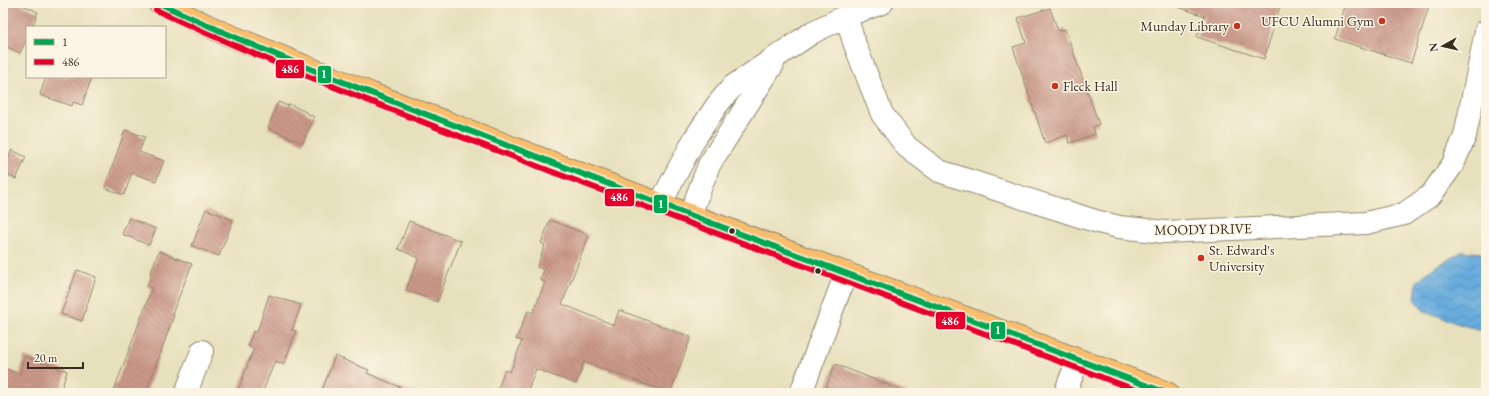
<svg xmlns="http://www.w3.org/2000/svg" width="1489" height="396" font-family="'EB Garamond',serif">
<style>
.water{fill:url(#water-waves);stroke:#526b7e}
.building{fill:url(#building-back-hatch)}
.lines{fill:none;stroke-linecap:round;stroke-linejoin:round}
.minor-casing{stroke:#91856d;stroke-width:24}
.major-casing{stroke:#91856d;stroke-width:24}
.minor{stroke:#fff;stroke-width:22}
.major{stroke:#f9be6d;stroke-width:22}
.bus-1-casing{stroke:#fcf5e5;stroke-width:9}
.bus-2-casing{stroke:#fcf5e5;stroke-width:9}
.bus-1{stroke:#00a651;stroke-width:6}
.bus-2{stroke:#e4002b;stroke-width:6}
.poi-dot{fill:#c8321e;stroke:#fcf5e5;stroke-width:1.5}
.bus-dot{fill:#3b2a1e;stroke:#fcf5e5;stroke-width:1.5}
.labels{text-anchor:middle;stroke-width:3;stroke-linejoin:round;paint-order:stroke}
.poi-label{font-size:14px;fill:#3b2a1e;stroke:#fcf5e5;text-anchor:end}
.street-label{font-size:14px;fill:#3b2a1e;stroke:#fcf5e5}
.line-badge{stroke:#fcf5e5;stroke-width:1.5}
.badge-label{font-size:11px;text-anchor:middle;font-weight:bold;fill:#fff}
</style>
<defs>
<pattern id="water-waves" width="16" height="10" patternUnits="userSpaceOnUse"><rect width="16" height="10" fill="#68acdd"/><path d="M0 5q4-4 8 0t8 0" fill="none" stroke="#578cb3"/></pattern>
<pattern id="building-back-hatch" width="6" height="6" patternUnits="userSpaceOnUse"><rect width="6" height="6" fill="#cb9889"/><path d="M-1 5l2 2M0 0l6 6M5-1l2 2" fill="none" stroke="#a67c6f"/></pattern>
</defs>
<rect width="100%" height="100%" fill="#fcf5e5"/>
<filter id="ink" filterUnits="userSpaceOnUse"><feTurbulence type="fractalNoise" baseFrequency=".025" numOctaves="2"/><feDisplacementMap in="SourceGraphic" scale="8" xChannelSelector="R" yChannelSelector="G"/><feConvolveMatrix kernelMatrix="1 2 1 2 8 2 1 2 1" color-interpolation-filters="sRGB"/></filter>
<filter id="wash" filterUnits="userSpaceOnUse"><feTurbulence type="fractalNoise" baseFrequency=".012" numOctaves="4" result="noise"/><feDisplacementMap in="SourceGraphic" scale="16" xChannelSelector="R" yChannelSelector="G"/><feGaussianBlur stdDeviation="0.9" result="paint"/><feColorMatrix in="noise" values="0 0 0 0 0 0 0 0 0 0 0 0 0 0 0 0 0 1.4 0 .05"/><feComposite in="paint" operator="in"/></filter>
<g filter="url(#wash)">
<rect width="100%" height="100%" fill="#e7e0bc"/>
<!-- water -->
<path class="water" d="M 1463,251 L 1481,253 L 1486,264 L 1486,332 L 1456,323 L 1423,310 L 1415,299 L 1417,281 L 1432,269 Z"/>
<g id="blocks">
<!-- building -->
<path class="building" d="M 8,3 L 18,3 L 38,12 L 32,27 L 27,27 L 27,38 L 20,53 L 3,45 L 3,13 Z
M 1175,3 L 1281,3 L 1264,59 L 1197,37 L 1205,16 L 1175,6 Z
M 1346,3 L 1430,3 L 1411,63 L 1335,39 Z
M 1050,8 L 1058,31 L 1065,29 L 1099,124 L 1093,127 L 1095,134 L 1069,143 L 1067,135 L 1045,143 L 1013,47 L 1026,43 L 1018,18 Z
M 46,77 L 92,77 L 82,105 L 73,102 L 72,106 L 40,95 Z
M 278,102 L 288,106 L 289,104 L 306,112 L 306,113 L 314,117 L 303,143 L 268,128 Z
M 125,130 L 145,137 L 139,152 L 164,161 L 156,181 L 132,173 L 124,195 L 105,188 Z
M 12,150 L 26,157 L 16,179 L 3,173 L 3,170 Z
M 206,209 L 233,220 L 219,256 L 192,246 Z
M 129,218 L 156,229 L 149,245 L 122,234 Z
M 550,220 L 589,235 L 562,304 L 614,325 L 619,310 L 691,337 L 670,393 L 584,362 L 576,384 L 536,369 L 527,393 L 496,393 L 505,370 L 510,372 L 522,341 L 516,339 L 528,311 L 533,313 L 545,282 L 540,280 L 544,270 L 537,267 L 545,245 L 541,243 Z
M 409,221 L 461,241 L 437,302 L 406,290 L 419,258 L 398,249 Z
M 159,251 L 192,264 L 172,314 L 174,315 L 146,393 L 113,393 L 152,288 L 147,286 L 152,274 L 150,274 Z
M 77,270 L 96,277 L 82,321 L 61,314 Z
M 269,295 L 301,305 L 292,330 L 296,331 L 284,364 L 275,361 L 262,393 L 237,393 L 254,348 L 248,346 L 253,331 L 257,332 Z
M 24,356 L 67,371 L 60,393 L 3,393 L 3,368 L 20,374 Z
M 335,356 L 369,370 L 367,373 L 414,393 L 321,393 Z
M 835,364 L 906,392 L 905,393 L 843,393 L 826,387 Z"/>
</g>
</g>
<g filter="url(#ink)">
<use href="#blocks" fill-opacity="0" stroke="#91856d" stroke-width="1"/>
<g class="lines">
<!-- minor casing -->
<g class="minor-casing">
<path id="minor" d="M 846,16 L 855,45 L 882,114 L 907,147 L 939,171 L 1095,221 L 1119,227 L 1165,232 L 1366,223 L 1404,214 L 1431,195 L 1453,164 L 1465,136 L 1486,31
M 660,204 L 695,138 L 717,105 L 733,86 L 813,32 L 846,16 L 882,3
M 690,215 L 709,165 L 773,64
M 186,393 L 202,351
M 801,393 L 846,273
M 1065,393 L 1078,360"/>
</g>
<!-- major casing -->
<g class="major-casing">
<path id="major" d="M 159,3 L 221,32 L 372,94 L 660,204 L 1167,393"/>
</g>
<!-- minor -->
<use href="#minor" class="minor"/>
<!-- major -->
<use href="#major" class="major"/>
<!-- bus-1 casing -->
<g class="bus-1-casing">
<path id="bus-1" d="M 159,3 C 289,64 423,113 556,164 C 759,242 963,317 1167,393"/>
</g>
<!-- bus-2 casing -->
<g class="bus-2-casing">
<path id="bus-2" d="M 156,10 C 284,70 418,120 550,171 C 748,246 946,319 1144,393"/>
</g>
<!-- bus-1 -->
<use href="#bus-1" class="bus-1"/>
<!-- bus-2 -->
<use href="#bus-2" class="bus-2"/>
</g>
</g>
<!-- markers -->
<g class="poi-dot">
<circle cx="1382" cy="21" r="4"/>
<circle cx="1237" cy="26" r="4"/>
<circle cx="1055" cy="86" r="4"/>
<circle cx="1201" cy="258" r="4"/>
</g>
<g class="bus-dot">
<circle cx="732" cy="231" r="3.5"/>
<circle cx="818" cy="271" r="3.5"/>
</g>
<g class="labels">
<!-- poi labels -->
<g class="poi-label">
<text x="1374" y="26">UFCU Alumni Gym</text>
<text x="1229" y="31">Munday Library</text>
<text x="1063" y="91" text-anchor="start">Fleck Hall</text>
<text x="1209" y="255" text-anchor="start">St. Edward's<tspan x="1209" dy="16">University</tspan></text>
</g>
<!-- street labels -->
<g class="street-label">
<text transform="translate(1203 229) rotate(-1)" y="5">MOODY DRIVE</text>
</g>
</g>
<g class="line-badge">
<rect x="275" y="59" width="30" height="20" rx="4" fill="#e4002b"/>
<rect x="317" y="65" width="15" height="19" rx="4" fill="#00a651"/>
<rect x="604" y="188" width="31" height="19" rx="4" fill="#e4002b"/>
<rect x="653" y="194" width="15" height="20" rx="4" fill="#00a651"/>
<rect x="935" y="311" width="31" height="19" rx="4" fill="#e4002b"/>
<rect x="990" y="321" width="16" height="19" rx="4" fill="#00a651"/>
</g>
<g class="badge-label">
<text x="290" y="73">486</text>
<text x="324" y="78">1</text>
<text x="619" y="201">486</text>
<text x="661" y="208">1</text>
<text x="950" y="325">486</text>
<text x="998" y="334">1</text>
</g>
<!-- margin -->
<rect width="1489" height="396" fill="none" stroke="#fcf5e5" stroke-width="16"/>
<!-- legend -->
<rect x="26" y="26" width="140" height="52" fill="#fcf5e5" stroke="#afa495"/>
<rect x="34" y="39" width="20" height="6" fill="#00a651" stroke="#afa495"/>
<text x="62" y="46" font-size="12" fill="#3b2a1e">1</text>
<rect x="34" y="59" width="20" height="6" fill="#e4002b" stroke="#afa495"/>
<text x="62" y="66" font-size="12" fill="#3b2a1e">486</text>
<!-- north arrow -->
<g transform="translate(1443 46) rotate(262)" stroke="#fcf5e5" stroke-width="3" paint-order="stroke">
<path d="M0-3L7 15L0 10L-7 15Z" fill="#3b2a1e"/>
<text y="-6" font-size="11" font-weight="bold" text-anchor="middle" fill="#3b2a1e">N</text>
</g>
<!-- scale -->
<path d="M28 362v6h55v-6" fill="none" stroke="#3b2a1e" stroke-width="2"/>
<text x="34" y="362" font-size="12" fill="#3b2a1e" stroke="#fcf5e5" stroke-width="3" paint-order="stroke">20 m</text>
</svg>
